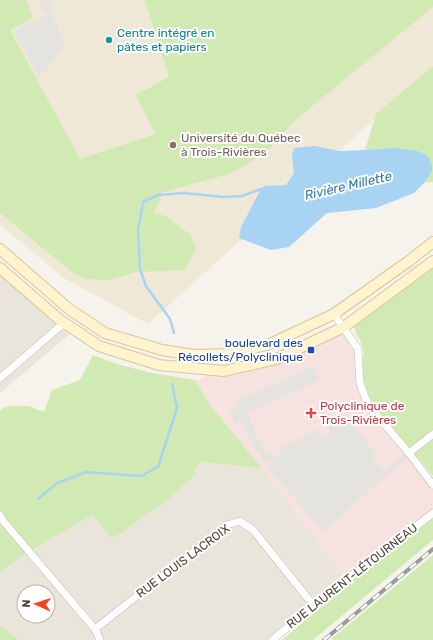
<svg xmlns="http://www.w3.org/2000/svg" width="433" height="640" font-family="Rubik,sans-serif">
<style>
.residential{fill:#eae5da;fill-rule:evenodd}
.education{fill:#efe8d6}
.medical{fill:#f6e3e0}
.green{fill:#d1eab4}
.parking{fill:#e5e3e0}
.water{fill:#a8d3f3}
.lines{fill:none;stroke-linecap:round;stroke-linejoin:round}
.stream{stroke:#a8d3f3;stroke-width:2.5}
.minor-casing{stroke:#c2bbae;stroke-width:8}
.secondary-casing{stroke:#d6c89b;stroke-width:12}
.minor{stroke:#fff;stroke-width:7}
.secondary{stroke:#fff4cd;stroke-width:10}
.rail-casing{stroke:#9a9a9a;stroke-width:4}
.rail{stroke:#fff;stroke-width:2.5;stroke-dasharray:8;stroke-linecap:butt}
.culture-dot{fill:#0f9aa8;stroke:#fff;stroke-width:1.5}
.education-dot{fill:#8d6e63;stroke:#fff;stroke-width:1.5}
.transit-dot{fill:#1a4fb4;stroke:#fff;stroke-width:1.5}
.health-dot{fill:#e0444e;stroke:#fff;stroke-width:1.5}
.labels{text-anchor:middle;stroke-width:4;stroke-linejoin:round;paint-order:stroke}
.culture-label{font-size:12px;fill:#0d838f;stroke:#fff;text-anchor:start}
.education-label{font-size:12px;fill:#785e54;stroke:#fff;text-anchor:start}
.transit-label{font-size:12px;fill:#164399;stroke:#fff;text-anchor:end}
.health-label{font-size:12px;fill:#be3a42;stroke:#fff;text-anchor:start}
.street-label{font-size:12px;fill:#4b4439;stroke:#fff}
.water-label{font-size:13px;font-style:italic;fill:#2d78b2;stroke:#fff}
</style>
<rect width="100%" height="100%" fill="#f6f3ec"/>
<!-- residential -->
<path class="residential" d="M 0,274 L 71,333 L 0,393 Z
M 201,462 L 262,468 L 347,579 L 270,640 L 4,640 L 0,634 L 0,572 L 22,556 L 92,515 L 111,538 L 194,469 ZM 24,592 L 48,592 L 48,616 L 24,616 Z"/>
<!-- education -->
<path class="education" d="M 0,0 L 433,0 L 433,66 L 148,324 L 64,278 L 0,225 Z"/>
<!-- medical -->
<path class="medical" d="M 344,327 L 358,349 L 368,405 L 433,485 L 433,513 L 347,579 L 262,468 L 211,406 L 195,380 L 222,371 L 276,359 Z"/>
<!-- green -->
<path class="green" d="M 0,0 L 27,0 L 33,18 L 10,30 L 80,159 L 156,134 L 136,95 L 169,77 L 145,0 L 433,0 L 433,7 L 294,121 L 265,154 L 229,174 L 163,192 L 154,212 L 167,217 L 191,235 L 196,249 L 185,270 L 137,272 L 109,280 L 86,279 L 73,273 L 0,213 Z
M 433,66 L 433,182 L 425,182 L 432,171 L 365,150 L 376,114 Z
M 433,266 L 433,476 L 372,403 L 363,383 L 362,365 L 364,353 L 360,340 L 356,334 L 354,326 L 357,322 Z
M 93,355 L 117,364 L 152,373 L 195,380 L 211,406 L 262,468 L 201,462 L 194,469 L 196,474 L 179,489 L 162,505 L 143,516 L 123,532 L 111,538 L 92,515 L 22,556 L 0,572 L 0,410 L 7,406 L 29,406 L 44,412 L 52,390 L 80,380 Z
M 433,518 L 433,540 L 313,640 L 282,640 L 348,584 Z
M 433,555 L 433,640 L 330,640 Z
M 0,626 L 19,640 L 0,640 Z"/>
<!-- parking -->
<path class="parking" d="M 39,0 L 51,0 L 54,9 L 45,14 Z
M 52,13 L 65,46 L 39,78 L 14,31 Z
M 313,366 L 320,380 L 248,413 L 257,438 L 264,449 L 276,456 L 282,453 L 280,448 L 319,429 L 322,437 L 331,433 L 328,425 L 340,420 L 344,427 L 350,422 L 377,454 L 373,458 L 384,471 L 407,451 L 410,455 L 323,532 L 267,467 L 272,463 L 264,460 L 251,444 L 242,421 L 235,424 L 229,411 L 237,408 L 235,402 Z"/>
<!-- water -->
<path class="water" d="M 315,146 L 339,151 L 365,150 L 395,148 L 417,151 L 427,155 L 432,166 L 432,171 L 425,182 L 414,193 L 376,208 L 327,213 L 289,247 L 271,250 L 239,238 L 241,227 L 261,189 L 264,186 L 286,185 L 294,173 L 292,156 L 294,148 Z"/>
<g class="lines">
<!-- stream -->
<path class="stream" d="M 174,333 L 170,319 L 146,286 L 140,269 L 138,230 L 143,202 L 158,195 L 184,193 L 223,197 L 242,196 L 261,189 L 263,190
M 38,499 L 57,483 L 86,472 L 141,476 L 158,467 L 177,408 L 172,384"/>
<!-- minor casing -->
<g class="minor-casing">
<path id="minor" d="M 334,314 L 358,349 L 360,383 L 368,405 L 409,453 L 433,485
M 0,378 L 64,323
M 406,450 L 409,453 L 433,434
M 0,515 L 4,522 L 95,629 L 100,640
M 95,629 L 227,525 L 240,521 L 253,530 L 314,606
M 272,640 L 347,579 L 433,513"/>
</g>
<!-- secondary casing -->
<g class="secondary-casing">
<path id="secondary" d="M 0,249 L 69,309 L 105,333 L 162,350 L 194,355 L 230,354 L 270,344 L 334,314 L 409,261 L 433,242
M 0,268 L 60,320 L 99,346 L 159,365 L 224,371 L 276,359 L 344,327 L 433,261"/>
</g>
<!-- minor -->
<use href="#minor" class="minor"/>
<!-- secondary -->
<use href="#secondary" class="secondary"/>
<!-- rail casing -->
<g class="rail-casing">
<path id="rail" d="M 324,640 L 433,549"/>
</g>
<!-- rail -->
<use href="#rail" class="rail"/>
</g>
<!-- markers -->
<circle class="culture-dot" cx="109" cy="40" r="4"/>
<circle class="education-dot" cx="173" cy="145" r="4"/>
<rect class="transit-dot" x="307" y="346" width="8" height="8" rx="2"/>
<path class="health-dot" d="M309 407h4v4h4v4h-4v4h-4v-4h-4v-4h4z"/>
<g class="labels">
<!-- culture labels -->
<g class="culture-label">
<text x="117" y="37">Centre intégré en<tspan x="117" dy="14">pâtes et papiers</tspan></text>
</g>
<!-- education labels -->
<g class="education-label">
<text x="181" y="142">Université du Québec<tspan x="181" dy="14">à Trois-Rivières</tspan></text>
</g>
<!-- transit labels -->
<g class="transit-label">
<text x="303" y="347">boulevard des<tspan x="303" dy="14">Récollets/Polyclinique</tspan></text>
</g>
<!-- health labels -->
<g class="health-label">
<text x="320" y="410">Polyclinique de<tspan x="320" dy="14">Trois-Rivières</tspan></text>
</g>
<!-- street labels -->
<g class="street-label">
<text transform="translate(183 561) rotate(-37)" y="4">RUE LOUIS LACROIX</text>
<text transform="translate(352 576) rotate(-38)" y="4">RUE LAURENT-LÉTOURNEAU</text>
</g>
<!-- water labels -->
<g class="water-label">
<text transform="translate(348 185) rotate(-13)" y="5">Rivière Millette</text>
</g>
</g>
<!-- north arrow -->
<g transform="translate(36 604) rotate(273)"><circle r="19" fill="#ffffff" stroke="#b7b4b0"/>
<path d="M0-3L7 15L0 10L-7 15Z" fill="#fe411b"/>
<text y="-6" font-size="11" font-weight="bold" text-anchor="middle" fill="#4b4439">N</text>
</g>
</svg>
